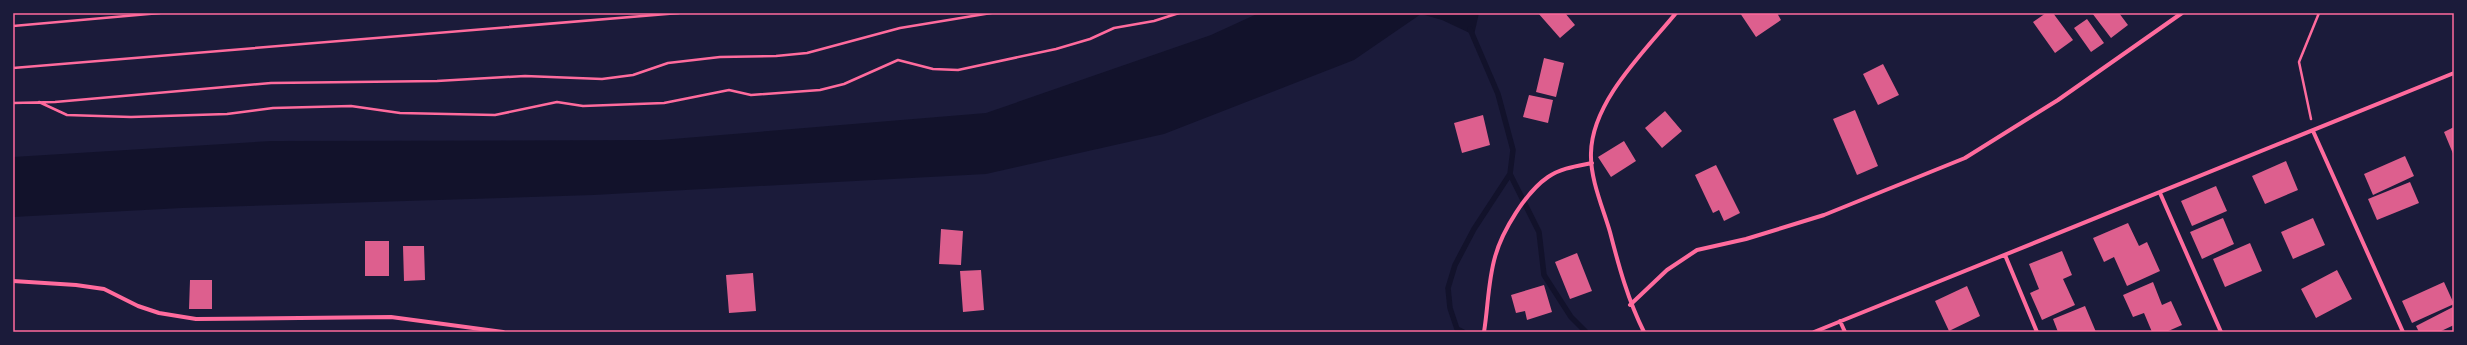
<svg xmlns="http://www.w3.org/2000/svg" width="2467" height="345" font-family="'Alegreya Sans',sans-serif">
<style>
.water{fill:#12122b}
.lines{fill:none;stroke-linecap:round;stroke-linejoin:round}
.stream{stroke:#12122b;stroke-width:5.5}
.building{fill:#dd5f8e}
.path{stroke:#ff6b9d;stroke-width:2.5}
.minor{stroke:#ff6b9d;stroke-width:4}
.neatline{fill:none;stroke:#ff6b9d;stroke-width:1.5}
</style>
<rect width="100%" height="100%" fill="#1b1b3a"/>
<!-- water -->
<path class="water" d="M 1259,13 L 1479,13 L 1474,35 L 1442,20 L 1421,14 L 1354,60 L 1164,134 L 986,174 L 593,195 L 182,208 L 13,217 L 13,157 L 271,141 L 660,140 L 986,113 L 1211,35 Z"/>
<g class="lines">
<!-- stream -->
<path class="stream" d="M 1510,174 L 1539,232 L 1544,275 L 1571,317 L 1586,332
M 1463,332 L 1457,329 L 1450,308 L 1448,288 L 1455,265 L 1474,229 L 1510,174 L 1513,150 L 1498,94 L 1470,29"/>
</g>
<!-- building -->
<path class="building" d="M 1538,13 L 1565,13 L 1575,25 L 1560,38 Z
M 1740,13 L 1777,13 L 1781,20 L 1756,37 Z
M 2046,13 L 2053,13 L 2073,40 L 2055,53 L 2033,22 Z
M 2092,13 L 2119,13 L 2128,25 L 2111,38 Z
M 2087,19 L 2104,43 L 2091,52 L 2074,28 Z
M 1544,58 L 1564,63 L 1556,97 L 1536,92 Z
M 1883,64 L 1899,95 L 1878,105 L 1863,74 Z
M 1529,95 L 1553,100 L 1548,123 L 1523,117 Z
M 1855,110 L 1878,166 L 1857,175 L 1833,119 Z
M 1665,111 L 1682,131 L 1662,148 L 1645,128 Z
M 1483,115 L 1490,145 L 1462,153 L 1454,123 Z
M 2454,127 L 2454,156 L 2444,132 Z
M 1624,141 L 1636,161 L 1611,177 L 1598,157 Z
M 2405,156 L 2414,176 L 2373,195 L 2364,174 Z
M 2286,161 L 2298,190 L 2265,204 L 2252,176 Z
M 1716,165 L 1740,213 L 1724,221 L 1719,210 L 1713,213 L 1695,175 Z
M 2410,182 L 2419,203 L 2377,220 L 2368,199 Z
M 2216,186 L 2227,211 L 2192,226 L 2181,201 Z
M 2223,218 L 2234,244 L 2202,259 L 2190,232 Z
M 2313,218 L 2325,245 L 2293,259 L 2281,232 Z
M 2128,223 L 2139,246 L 2147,242 L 2160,271 L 2127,286 L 2114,257 L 2104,262 L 2093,238 Z
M 941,229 L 963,231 L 961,265 L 939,264 Z
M 365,241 L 389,241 L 389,276 L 365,276 Z
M 2250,243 L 2262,271 L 2225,287 L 2213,259 Z
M 403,246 L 424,246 L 425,280 L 404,281 Z
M 2062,251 L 2072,275 L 2063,279 L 2075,305 L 2042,320 L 2030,293 L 2039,289 L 2029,264 Z
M 1577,253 L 1592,291 L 1570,299 L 1555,262 Z
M 981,270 L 984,310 L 963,312 L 960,271 Z
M 2337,270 L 2352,299 L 2316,318 L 2301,289 Z
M 753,273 L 756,311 L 729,313 L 726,275 Z
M 190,280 L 212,280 L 212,309 L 189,309 Z
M 2153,282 L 2162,305 L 2171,301 L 2182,325 L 2166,332 L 2152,332 L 2144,313 L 2133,317 L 2123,295 Z
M 2444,282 L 2454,304 L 2412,323 L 2402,301 Z
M 1544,285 L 1552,312 L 1527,320 L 1525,311 L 1516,313 L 1511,295 Z
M 1967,286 L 1980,316 L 1949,331 L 1935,301 Z
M 2085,306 L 2096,332 L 2058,332 L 2053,319 Z
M 2453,307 L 2454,325 L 2439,332 L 2419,332 L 2416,326 Z"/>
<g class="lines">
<!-- path -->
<path class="path" d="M 13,26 L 160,13
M 13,68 L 679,13
M 39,102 L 67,115 L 131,117 L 227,114 L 273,108 L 351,106 L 400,113 L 495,115 L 557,102 L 583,106 L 664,103 L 729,90 L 751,95 L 820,90 L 844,84 L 898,60 L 933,69 L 958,70 L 1056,49 L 1090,39 L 1114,28 L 1154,21 L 1179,13
M 13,103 L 55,102 L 271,83 L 437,81 L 525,76 L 602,79 L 633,75 L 668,63 L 720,57 L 776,56 L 807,53 L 900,28 L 991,13
M 2311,119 L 2299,62 L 2319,13"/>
<!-- minor -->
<path class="minor" d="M 2313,131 L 2403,332
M 2160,193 L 2221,332
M 2005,255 L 2037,332
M 13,281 L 76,285 L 104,289 L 138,306 L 159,313 L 196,319 L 391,317 L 503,332
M 1630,305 L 1667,270 L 1697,250 L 1746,239 L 1824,215 L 1965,158 L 2058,100 L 2182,13
M 1840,321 L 1845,332
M 1484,332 C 1488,308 1488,281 1495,257 C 1502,231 1526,192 1548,177 C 1561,168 1577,166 1592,163
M 1644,332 C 1628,300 1619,267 1610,232 C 1603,208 1590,179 1591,153 C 1592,101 1645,51 1676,13
M 1814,332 L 2454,73"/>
</g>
<!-- border -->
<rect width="2467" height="345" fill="none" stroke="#1b1b3a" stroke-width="28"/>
<rect x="14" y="14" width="2439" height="317" class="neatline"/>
</svg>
